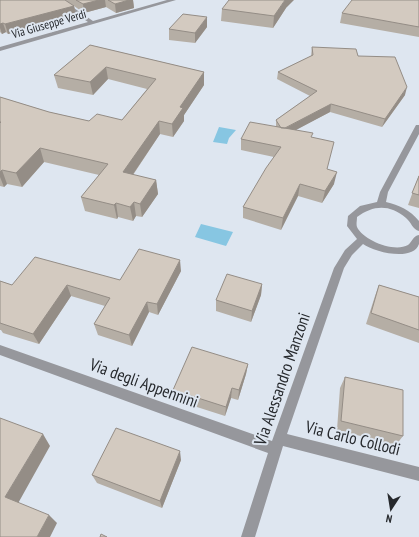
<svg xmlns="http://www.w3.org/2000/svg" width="419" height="537" font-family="'PT Sans Narrow',sans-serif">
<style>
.water{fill:#87c6e2}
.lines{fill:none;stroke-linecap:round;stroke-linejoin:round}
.minor{fill:#96979c;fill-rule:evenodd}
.wall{fill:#b5aea5}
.shaded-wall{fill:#948d86}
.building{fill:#d3cac0;stroke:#948d86}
.labels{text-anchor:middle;stroke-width:4;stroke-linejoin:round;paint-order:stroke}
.far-street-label{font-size:12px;fill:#26292d;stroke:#dee6f0}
.near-street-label{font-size:17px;fill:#26292d;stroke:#dee6f0}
</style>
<rect width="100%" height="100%" fill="#dee6f0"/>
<!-- water -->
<path class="water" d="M 219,127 L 236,130 L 229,138 L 227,144 L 213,142 Z
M 201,224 L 233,232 L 226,246 L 195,237 Z"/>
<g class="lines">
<!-- minor -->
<path class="minor" d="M 56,0 L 62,0 L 93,21 L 167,0 L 176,0 L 0,51 L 0,47 L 88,22 Z
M 416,125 L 419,125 L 419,134 L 388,192 L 386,202 C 399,205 410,210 419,221 L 419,231 C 413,230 411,222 406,218 C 390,204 373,205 357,217 C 357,221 356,224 357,227 C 363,240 394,253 408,245 C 412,242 413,236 419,235 C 419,237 419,242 419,244 C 413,262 374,252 363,244 L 352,255 L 344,268 L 287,434 L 419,467 L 419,481 L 283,446 L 255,537 L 241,537 L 268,453 L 0,355 L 0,345 L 272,441 L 334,268 L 345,250 L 357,239 L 347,226 L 348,216 L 360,206 L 377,202 L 380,192 Z"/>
</g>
<!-- wall -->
<path class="wall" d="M 0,0 L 133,0 L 134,8 L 116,13 L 106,7 L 84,13 L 74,6 L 76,15 L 8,34 L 6,32 L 2,34 L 0,32 Z
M 419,0 L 419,37 L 340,23 L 342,13 Z
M 286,8 L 273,28 L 221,21 L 222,9 Z
M 207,27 L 195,43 L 169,40 L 169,29 Z
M 90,45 L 204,72 L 204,85 L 184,115 L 184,121 L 173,137 L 160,134 L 133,175 L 156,180 L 158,194 L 142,217 L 136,216 L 133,221 L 118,217 L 117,219 L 85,211 L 81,197 L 99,175 L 44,162 L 22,187 L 7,184 L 4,187 L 0,186 L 0,97 L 49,112 L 89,121 L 122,120 L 147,89 L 108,79 L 93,95 L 58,88 L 54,75 Z
M 312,47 L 358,56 L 405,95 L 382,127 L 330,112 L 295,130 L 312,138 L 334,184 L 322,203 L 298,196 L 281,230 L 243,218 L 243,207 L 274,157 L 241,150 L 241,139 L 276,127 L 276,120 L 310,96 L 277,79 L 278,72 L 311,56 Z
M 419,175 L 419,208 L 408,205 Z
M 181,271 L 158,315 L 149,312 L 132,346 L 98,335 L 94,324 L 105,306 L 71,296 L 39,344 L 3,333 L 1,330 L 0,330 L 0,281 L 12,285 L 120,280 Z
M 262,284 L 261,295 L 251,322 L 216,311 L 216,300 Z
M 379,285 L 419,297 L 419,343 L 366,324 L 375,296 Z
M 248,364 L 246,374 L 238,400 L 231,398 L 225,416 L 175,400 L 173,390 Z
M 345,377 L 403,436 L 396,445 L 337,430 L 340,388 Z
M 181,460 L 162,508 L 97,483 L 92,475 Z"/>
<!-- shaded-wall -->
<path class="shaded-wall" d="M 99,0 L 105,0 L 106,7 L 84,13 L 83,4 Z
M 129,0 L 133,0 L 134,8 L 116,13 L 115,4 Z
M 285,0 L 294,0 L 286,8 L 273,28 L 274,16 Z
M 74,6 L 76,15 L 8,34 L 5,24 Z
M 207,17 L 207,27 L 195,43 L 195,33 Z
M 3,23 L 6,32 L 2,34 L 0,28 L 0,24 Z
M 106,67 L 108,79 L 93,95 L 90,82 Z
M 204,72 L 204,85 L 184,115 L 184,121 L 173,137 L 172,124 L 180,107 Z
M 407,87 L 405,95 L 382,127 L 385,119 Z
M 331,104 L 330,112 L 281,138 L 282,130 Z
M 159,121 L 160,134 L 125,186 L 123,172 Z
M 40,148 L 44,162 L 22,187 L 16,173 Z
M 2,170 L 7,184 L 4,187 L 0,177 L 0,172 Z
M 337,172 L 334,184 L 322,203 L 325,191 Z
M 156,180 L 158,194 L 142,217 L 140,204 Z
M 300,184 L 298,196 L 281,230 L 283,218 Z
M 134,202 L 136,216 L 133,221 L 130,207 Z
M 116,203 L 118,217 L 117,219 L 114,205 Z
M 180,260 L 181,271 L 158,315 L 157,304 Z
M 262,284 L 261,295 L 251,322 L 252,311 Z
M 67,285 L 71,296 L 39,344 L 33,334 Z
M 147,302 L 149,312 L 132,346 L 129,335 Z
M 248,364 L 246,374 L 238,400 L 239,390 Z
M 232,388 L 231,398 L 225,416 L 226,407 Z
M 43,434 L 50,446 L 16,507 L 5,497 Z
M 180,451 L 181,460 L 162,508 L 160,501 Z
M 49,515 L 57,523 L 50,537 L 37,537 Z"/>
<!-- building -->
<path class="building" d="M 0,0 L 65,0 L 74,6 L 5,24 L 3,23 L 0,24 Z
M 76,0 L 99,0 L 83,4 Z
M 108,0 L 129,0 L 115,4 Z
M 229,0 L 285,0 L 274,16 L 222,9 Z
M 352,0 L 419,0 L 419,27 L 342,13 Z
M 183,14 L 207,17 L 195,33 L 169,29 Z
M 90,45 L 204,72 L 180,107 L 183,108 L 172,124 L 159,121 L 123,172 L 156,180 L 140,204 L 134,202 L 130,207 L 116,203 L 114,205 L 81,197 L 108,164 L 40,148 L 16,173 L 2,170 L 0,172 L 0,123 L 1,122 L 0,122 L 0,97 L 49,112 L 89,121 L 97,114 L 122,120 L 156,79 L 106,67 L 90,82 L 54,75 Z
M 312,47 L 356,49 L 358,56 L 395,57 L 407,87 L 385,119 L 331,104 L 285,128 L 281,128 L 276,120 L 317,91 L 278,72 L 313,55 Z
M 250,122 L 313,133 L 311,137 L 334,142 L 327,169 L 337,172 L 325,191 L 300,184 L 283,218 L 243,207 L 266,168 L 281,147 L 241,139 Z
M 419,176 L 419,195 L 412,193 Z
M 139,249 L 180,260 L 157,304 L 147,302 L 129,335 L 94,324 L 110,298 L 67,285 L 33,334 L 0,323 L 0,281 L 12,285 L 35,257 L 120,280 Z
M 227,274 L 262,284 L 252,311 L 216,300 Z
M 379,285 L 419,297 L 419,330 L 371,313 Z
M 192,347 L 248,364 L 239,390 L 232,388 L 226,407 L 173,390 Z
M 345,377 L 403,390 L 403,436 L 341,421 Z
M 0,418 L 43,434 L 5,497 L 49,515 L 37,537 L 0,537 Z
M 116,428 L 180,451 L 160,501 L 92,475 Z
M 101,534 L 107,537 L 100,537 Z"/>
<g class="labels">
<!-- far-street labels -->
<g class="far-street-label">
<text transform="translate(49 24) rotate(-16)" y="4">Via Giuseppe Verdi</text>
</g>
<!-- near-street labels -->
<g class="near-street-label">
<text transform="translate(282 379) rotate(-71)" y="6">Via Alessandro Manzoni</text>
<text transform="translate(144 383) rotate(20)" y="6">Via degli Appennini</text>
<text transform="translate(353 438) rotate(14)" y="6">Via Carlo Collodi</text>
</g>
</g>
<!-- north arrow -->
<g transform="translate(391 509) rotate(192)" stroke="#dee6f0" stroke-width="3" paint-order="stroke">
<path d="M0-3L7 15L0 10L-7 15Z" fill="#26292d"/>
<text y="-6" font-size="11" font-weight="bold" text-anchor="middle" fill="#26292d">N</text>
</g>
</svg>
